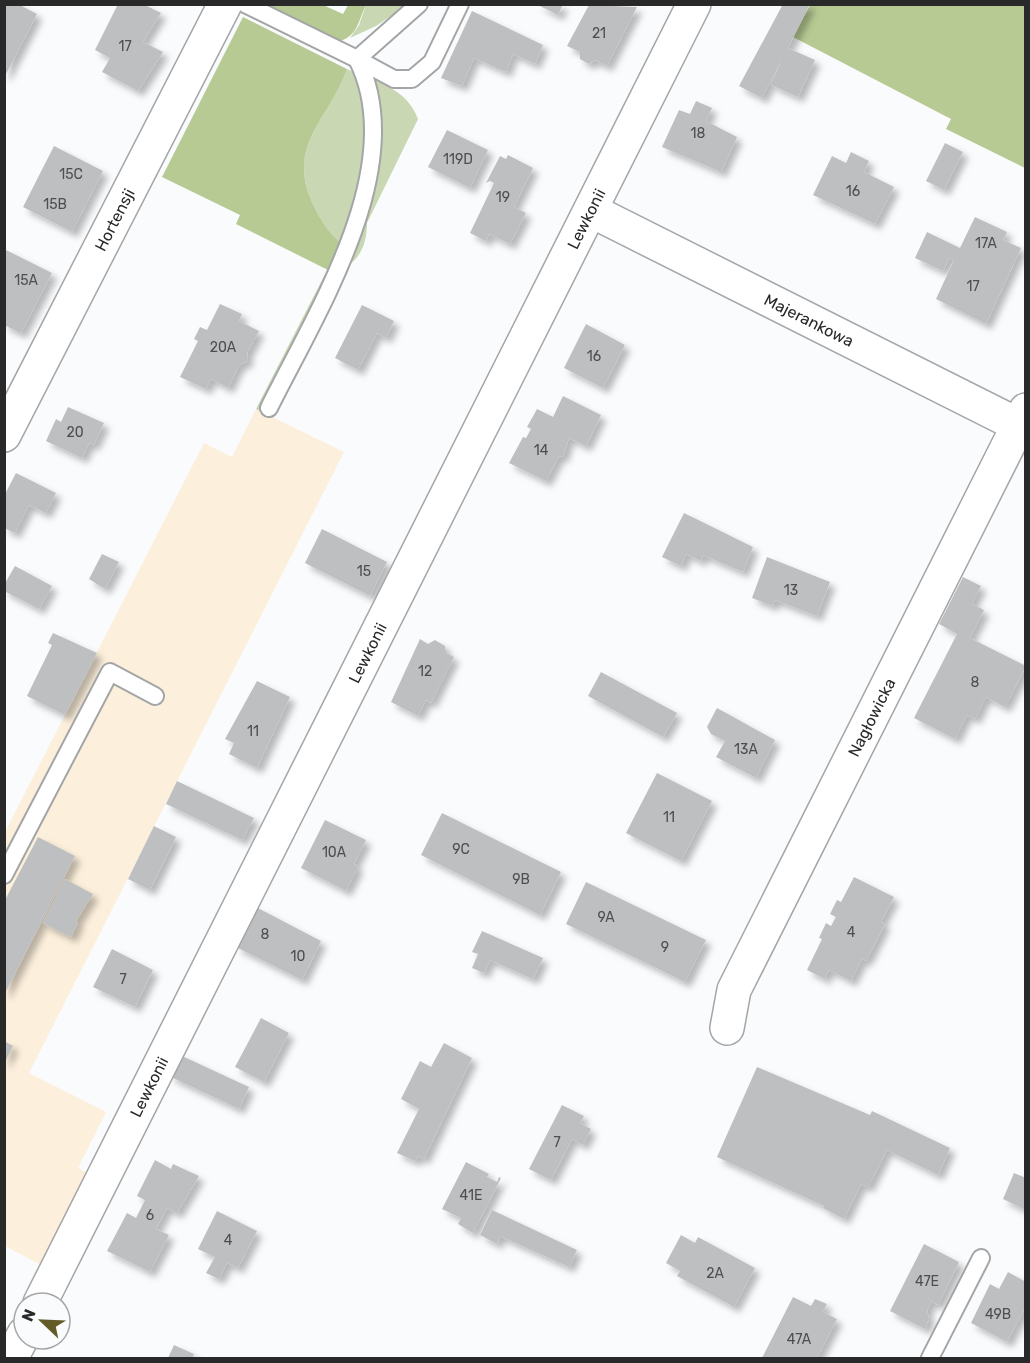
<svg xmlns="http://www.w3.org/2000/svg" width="1030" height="1363" font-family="Rubik,sans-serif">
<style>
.commercial{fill:#fcefdb}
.green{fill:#c9d7b3}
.forest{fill:#b7ca93}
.building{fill:#bdbfc1;filter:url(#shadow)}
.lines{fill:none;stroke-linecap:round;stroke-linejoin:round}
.lane-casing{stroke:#a3a5a7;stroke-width:20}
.street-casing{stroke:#a3a5a7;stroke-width:36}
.lane{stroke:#fff;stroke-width:16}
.street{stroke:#fff;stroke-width:33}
.labels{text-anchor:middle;stroke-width:6;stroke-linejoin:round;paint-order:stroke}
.number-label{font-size:14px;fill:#4e4e50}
.street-label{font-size:16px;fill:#29292a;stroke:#fafbfd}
</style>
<defs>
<filter id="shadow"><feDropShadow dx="5.5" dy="5.5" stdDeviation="3" flood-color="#0004"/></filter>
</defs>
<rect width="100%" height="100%" fill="#fafbfd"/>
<!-- commercial -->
<path class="commercial" d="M 256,409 L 344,452 L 29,1073 L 106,1112 L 78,1168 L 87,1173 L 41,1265 L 5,1246 L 4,834 L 204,443 L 232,457 Z"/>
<!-- green -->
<path class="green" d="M 366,5 L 407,5 L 376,26 L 350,38 L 359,25 Z
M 347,69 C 375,81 407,88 418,119 L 367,223 C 367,240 362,257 347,266 L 273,418 L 256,409 L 341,243 C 327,231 320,219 312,202 C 286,144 330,119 347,69 Z"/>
<!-- forest -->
<path class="forest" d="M 267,5 L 323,5 L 343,14 L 348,5 L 366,5 C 358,21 358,36 338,42 Z
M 810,5 L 1025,5 L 1025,168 L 946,129 L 951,119 L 793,37 Z
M 243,17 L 347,69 C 330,119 286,144 312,202 C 320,219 327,231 341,243 L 328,270 L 236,224 L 240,215 L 162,177 Z"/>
<!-- building -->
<path class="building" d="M 4,4 L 18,4 L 37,14 L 4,78 Z
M 118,4 L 143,4 L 161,13 L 143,42 L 163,52 L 138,91 L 102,72 L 110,58 L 95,50 Z
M 536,4 L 563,4 L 558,15 Z
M 783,4 L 810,4 L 788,48 L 815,60 L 798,97 L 771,85 L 782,59 L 762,98 L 739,86 Z
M 589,5 L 637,7 L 607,66 L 595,60 L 589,64 L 580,59 L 580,52 L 567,46 Z
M 472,11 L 543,45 L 535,64 L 513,54 L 506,72 L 474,58 L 462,86 L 441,78 Z
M 696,101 L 712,108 L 706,121 L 737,137 L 721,172 L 662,147 L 679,110 L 690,114 Z
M 447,130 L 488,150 L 470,188 L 428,167 Z
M 945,143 L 963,152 L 944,190 L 926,181 Z
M 54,146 L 103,171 L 72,232 L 23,207 Z
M 851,152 L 869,161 L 864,172 L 894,187 L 875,224 L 813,195 L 832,156 L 846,163 Z
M 508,155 L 533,168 L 514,207 L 526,213 L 510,244 L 489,234 L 486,241 L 470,233 L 494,183 L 490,181 L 486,183 L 500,156 L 506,159 Z
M 975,217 L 1007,232 L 1003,240 L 1021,248 L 986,324 L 936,299 L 954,260 L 949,258 L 943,271 L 915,258 L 927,232 L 960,248 Z
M 4,249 L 52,273 L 21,333 L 4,325 Z
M 220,304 L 242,314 L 239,321 L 259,331 L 247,353 L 248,361 L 239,365 L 228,388 L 211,379 L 206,389 L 180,377 L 198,341 L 194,339 L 200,327 L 207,330 Z
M 362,305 L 394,321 L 386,338 L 377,333 L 358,370 L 335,358 Z
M 586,324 L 625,345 L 603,388 L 564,368 Z
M 563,396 L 601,415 L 586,446 L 569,438 L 563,457 L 559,456 L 546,481 L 509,463 L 523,437 L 526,438 L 531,429 L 527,427 L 537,409 L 553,417 Z
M 68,407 L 104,423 L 94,445 L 89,443 L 82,458 L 46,441 L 56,419 L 61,422 Z
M 16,473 L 56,493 L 46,513 L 29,505 L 15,533 L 4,528 L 4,496 Z
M 684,513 L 753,547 L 743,572 L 703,555 L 701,561 L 686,554 L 681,566 L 662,557 Z
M 322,529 L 387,562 L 370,596 L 305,563 Z
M 102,554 L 119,562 L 105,589 L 89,579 Z
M 767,557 L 830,582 L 817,616 L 775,600 L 773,606 L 752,598 Z
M 15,566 L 52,586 L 39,609 L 4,591 L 4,585 Z
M 963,577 L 981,586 L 972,604 L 984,610 L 970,638 L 1026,666 L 1005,707 L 986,697 L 975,719 L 967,715 L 955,739 L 914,718 L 957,634 L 939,624 Z
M 53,633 L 97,653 L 65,715 L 27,696 L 52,645 L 48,643 Z
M 420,639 L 428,644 L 435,640 L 445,646 L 446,653 L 454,657 L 431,703 L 426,700 L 418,716 L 391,702 Z
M 601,672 L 677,713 L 663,737 L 588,696 Z
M 257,681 L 290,697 L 257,768 L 229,754 L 234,743 L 225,739 Z
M 717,708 L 775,740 L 756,778 L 716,757 L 725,741 L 711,734 L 707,727 Z
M 657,773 L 712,801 L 681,861 L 626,833 Z
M 177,781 L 254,818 L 242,840 L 166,804 Z
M 442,813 L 561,872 L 540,915 L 421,855 Z
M 325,820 L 366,840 L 354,864 L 358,867 L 346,891 L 301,868 Z
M 154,826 L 176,837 L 150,890 L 128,879 Z
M 38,837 L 75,856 L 4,995 L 4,902 Z
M 854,877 L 894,897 L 881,922 L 885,924 L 866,961 L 862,959 L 851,981 L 829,970 L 825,977 L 827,980 L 807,970 L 822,939 L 819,938 L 826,923 L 831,926 L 836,917 L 830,914 L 837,900 L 841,902 Z
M 65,879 L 93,894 L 76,921 L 78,923 L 71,937 L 43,923 Z
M 586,882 L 706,940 L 685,982 L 566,924 Z
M 256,907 L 321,941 L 302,980 L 236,947 Z
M 482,931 L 543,958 L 533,979 L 490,960 L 484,973 L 472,968 L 478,954 L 472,952 Z
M 112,949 L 153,970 L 135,1007 L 93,987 Z
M 261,1018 L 289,1033 L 264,1082 L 235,1067 Z
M 4,1041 L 13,1046 L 4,1064 Z
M 444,1043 L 472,1058 L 424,1159 L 418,1156 L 415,1161 L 397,1153 L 419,1109 L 401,1099 L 420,1061 L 431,1067 Z
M 180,1055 L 249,1087 L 239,1109 L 169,1076 Z
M 757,1067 L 870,1115 L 872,1111 L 950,1148 L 938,1175 L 887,1150 L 868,1187 L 861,1184 L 844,1219 L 823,1208 L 824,1206 L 717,1157 Z
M 562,1105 L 584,1116 L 580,1123 L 591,1129 L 583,1145 L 572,1139 L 551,1180 L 529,1169 Z
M 155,1160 L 171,1169 L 173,1164 L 199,1176 L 177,1213 L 167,1208 L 156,1229 L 169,1235 L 150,1272 L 107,1251 L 127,1213 L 136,1218 L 145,1200 L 137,1196 Z
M 466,1162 L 489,1174 L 487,1177 L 497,1182 L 499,1177 L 501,1178 L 473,1233 L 458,1224 L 461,1218 L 442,1209 Z
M 1014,1173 L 1026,1178 L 1026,1210 L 1003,1199 Z
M 492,1210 L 577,1250 L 569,1267 L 500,1236 L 497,1244 L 480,1235 Z
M 217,1211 L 257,1231 L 238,1268 L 227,1263 L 219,1279 L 206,1273 L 215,1257 L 198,1249 Z
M 681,1235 L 695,1243 L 698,1237 L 755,1268 L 734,1307 L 677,1276 L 680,1271 L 666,1263 Z
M 924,1244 L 959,1262 L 938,1305 L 931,1301 L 927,1311 L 929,1319 L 925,1329 L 890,1311 Z
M 1008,1272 L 1026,1282 L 1026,1306 L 1007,1342 L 971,1323 L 990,1284 L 999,1289 Z
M 793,1297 L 811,1306 L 815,1299 L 827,1304 L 823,1312 L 837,1319 L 817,1358 L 762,1358 Z
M 174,1345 L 194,1354 L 192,1358 L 168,1358 Z"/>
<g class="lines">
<!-- lane casing -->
<g class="lane-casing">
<path id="lane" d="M 245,4 L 357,59 L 419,4
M 357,59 L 394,79 L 412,79 L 432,62 L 460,4
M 269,408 C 316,313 411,165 357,59
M 4,875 L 110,672 L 155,696
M 930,1358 L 981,1258"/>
</g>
<!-- street casing -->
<g class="street-casing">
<g id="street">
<path id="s1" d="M 592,211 L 1026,429"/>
<path id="s2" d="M 4,435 L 225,4"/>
<path id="s3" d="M 727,1028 L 734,990 L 1026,410"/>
<path id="s4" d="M 40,1303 L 694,4"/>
<path d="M 11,1358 L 24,1334"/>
</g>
</g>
<!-- lane -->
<use href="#lane" class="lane"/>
<!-- street -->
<use href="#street" class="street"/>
</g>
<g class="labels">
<!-- number labels -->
<g class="number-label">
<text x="599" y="38">21</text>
<text x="125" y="51">17</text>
<text x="698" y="138">18</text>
<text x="458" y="164">119D</text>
<text x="71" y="179">15C</text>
<text x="853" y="196">16</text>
<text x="503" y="202">19</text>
<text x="55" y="209">15B</text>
<text x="986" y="248">17A</text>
<text x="26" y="285">15A</text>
<text x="973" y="291">17</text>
<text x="223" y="352">20A</text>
<text x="594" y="361">16</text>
<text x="75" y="437">20</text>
<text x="541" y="455">14</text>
<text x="364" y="576">15</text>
<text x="791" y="595">13</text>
<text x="425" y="676">12</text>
<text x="975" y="687">8</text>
<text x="253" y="736">11</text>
<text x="746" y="754">13A</text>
<text x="669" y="822">11</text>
<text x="461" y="854">9C</text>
<text x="334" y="857">10A</text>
<text x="521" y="884">9B</text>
<text x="606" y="922">9A</text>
<text x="851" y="937">4</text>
<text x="265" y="939">8</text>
<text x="665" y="952">9</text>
<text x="298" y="961">10</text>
<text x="123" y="984">7</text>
<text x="557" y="1147">7</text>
<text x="471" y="1200">41E</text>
<text x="150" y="1220">6</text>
<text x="228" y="1245">4</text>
<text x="715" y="1278">2A</text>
<text x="927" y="1286">47E</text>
<text x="998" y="1319">49B</text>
<text x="799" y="1344">47A</text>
</g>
<!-- street labels -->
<g class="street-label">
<text dy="6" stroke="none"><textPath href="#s2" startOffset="242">Hortensji</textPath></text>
<text dy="6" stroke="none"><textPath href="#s4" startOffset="1214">Lewkonii</textPath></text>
<text dy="6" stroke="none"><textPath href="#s1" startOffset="243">Majerankowa</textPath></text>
<text dy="6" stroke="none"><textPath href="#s4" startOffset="728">Lewkonii</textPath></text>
<text dy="6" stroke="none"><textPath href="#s3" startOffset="344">Nagłowicka</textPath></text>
<text dy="6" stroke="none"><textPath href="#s4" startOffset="242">Lewkonii</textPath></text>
</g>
</g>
<!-- border -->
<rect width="1030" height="1363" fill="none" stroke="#29292a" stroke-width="12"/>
<!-- north arrow -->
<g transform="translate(42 1321) rotate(293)"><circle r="28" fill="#fafbfd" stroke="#a6a7a9" stroke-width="1.5"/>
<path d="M0-4.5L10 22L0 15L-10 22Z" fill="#635c29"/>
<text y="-9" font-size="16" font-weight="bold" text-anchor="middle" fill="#29292a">N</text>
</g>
</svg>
